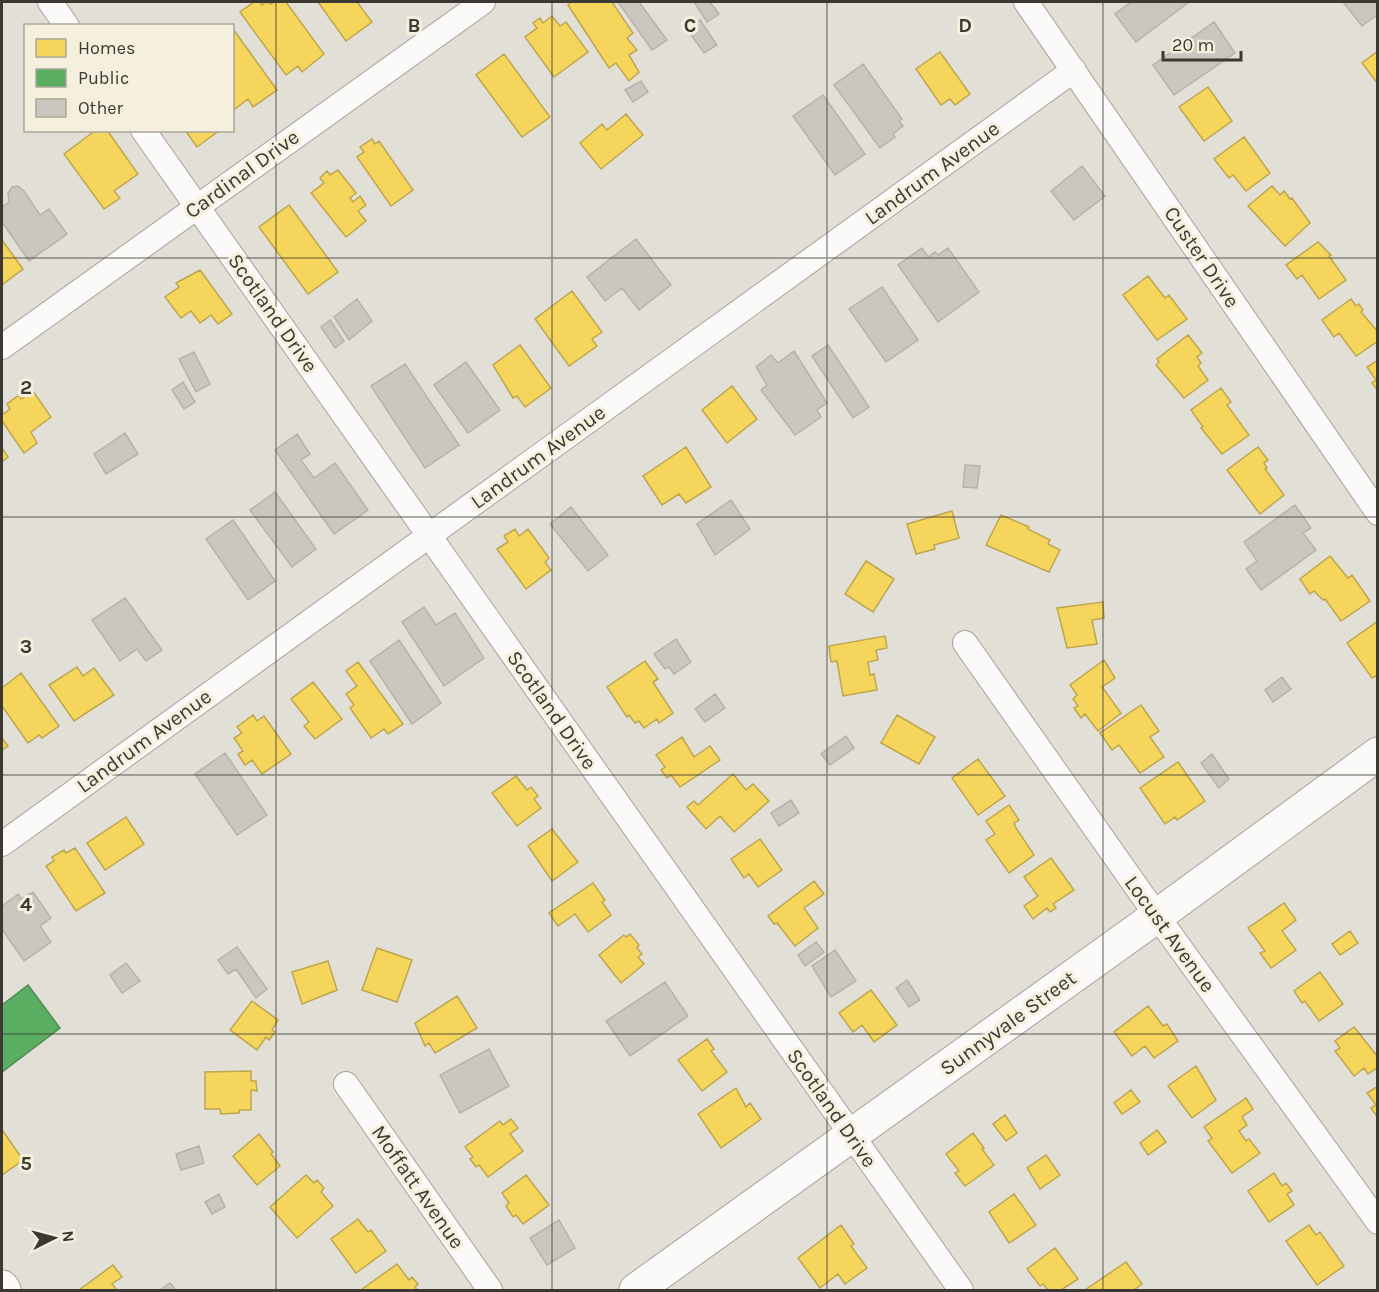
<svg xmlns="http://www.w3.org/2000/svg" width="1379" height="1292" viewBox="0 0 1379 1292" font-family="Karla,sans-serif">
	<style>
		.homes { fill: #f6d55c; stroke: #bea64f; stroke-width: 1.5 }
		.public { fill: #5aae61; stroke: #518b53; stroke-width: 1.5 }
		.building { fill: #cbc7c0; stroke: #b5b2ab; stroke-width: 1.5 }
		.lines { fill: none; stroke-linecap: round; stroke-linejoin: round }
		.street-casing { stroke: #a5a39c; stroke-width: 26 }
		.secondary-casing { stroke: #a5a39c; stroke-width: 35 }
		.street { stroke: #fbfaf9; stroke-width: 24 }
		.secondary { stroke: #fbfaf9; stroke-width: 33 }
		.grid { fill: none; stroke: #3b3932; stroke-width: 1.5; stroke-opacity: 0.55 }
		.labels { text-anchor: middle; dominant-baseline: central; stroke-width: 6; stroke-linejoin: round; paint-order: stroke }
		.street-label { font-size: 21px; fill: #3b3932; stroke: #f5f0dd }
		.grid-label { font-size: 20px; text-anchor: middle; font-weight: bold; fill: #3b3932; stroke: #f5f0dd; stroke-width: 6; stroke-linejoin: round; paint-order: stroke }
	</style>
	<rect width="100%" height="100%" fill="#e2e0d6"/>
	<!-- homes -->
	<path class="homes" d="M254,2H259L262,5L266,2L271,4L274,2H286L324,54L302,72L298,66L286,75L240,12Z
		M318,2H357L372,22L346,41Z
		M569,2H612L633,33L627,38L637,50L629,55L639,72L629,81L616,63L609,68L568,5L570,3Z
		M552,16L560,26L566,22L588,52L554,77L525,37L537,28L533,23L540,18L543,23Z
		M233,29L277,90L253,107L248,99L235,109L232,105Z
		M1378,51V84L1362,63Z
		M940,52L970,94L955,105L950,99L941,105L916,69Z
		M504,54L550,117L522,137L476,75Z
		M1208,87L1232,121L1204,141L1179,107Z
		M626,114L643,135L601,169L580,143L602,124L607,130Z
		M96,130H107L138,174L114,191L120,198L104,209L64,154Z
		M185,130H220L197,147Z
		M1244,137L1270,173L1246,191L1233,175L1229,178L1214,159Z
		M372,139L375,144L379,141L413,190L391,206L357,157L364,152L360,147Z
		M338,170L356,193L350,198L353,202L360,196L366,205L358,211L366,221L346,237L311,193L324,183L320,178L327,171L330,175Z
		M1272,186L1280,195L1284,191L1290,199L1292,198L1310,223L1285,246L1248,206Z
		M289,205L338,272L308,294L259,227Z
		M2,240L23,269L2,285Z
		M1318,242L1331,255L1329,256L1346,280L1319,299L1302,275L1297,279L1286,265Z
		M200,270L232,314L218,324L211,315L200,323L191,311L181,318L165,297L179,287L176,283Z
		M1148,276L1165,298L1169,295L1187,319L1157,340L1123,295Z
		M572,291L602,332L592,339L597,346L569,366L535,319Z
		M1351,299L1356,306L1359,304L1363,310L1361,312L1378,332V341L1356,356L1339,333L1334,337L1322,320Z
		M1188,335L1202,353L1197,357L1201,363L1198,366L1208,380L1184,398L1156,365L1159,362L1157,359Z
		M520,345L551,388L525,407L517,396L513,398L493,365Z
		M1378,360V391L1372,383L1376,380L1367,367Z
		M732,386L757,419L727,443L702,410Z
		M1221,388L1231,402L1227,405L1249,435L1222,454L1201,428L1203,427L1191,410Z
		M33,391L51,417L31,432L37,443L24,453L2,421V415L10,409L7,404L19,395L21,399Z
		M686,447L711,487L686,503L679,494L662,505L643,476Z
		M1258,447L1268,460L1264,463L1267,468L1265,469L1284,495L1260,514L1227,470Z
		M2,448L8,457L2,462Z
		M952,511L959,538L934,545L935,549L916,554L907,524Z
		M1001,515L1029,527L1028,529L1050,540L1048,544L1060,550L1049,572L986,545Z
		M515,529L519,536L528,529L549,558L545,562L551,570L526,589L497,549L508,542L504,536Z
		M1330,556L1348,578L1352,575L1370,601L1341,621L1325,599L1323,600L1314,591L1310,594L1300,579Z
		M866,561L894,579L873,612L845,594Z
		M1103,602L1104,618L1092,620L1097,644L1067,648L1057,608Z
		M1378,621V675L1372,678L1347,643Z
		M885,636L887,648L876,650L878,660L868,662L870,675L874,674L877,690L843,696L837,661L831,662L829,646Z
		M1104,660L1115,678L1102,687L1121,713L1098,731L1085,714L1081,718L1074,708L1078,706L1073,699L1077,695L1070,685Z
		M645,661L658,679L653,682L673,713L659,723L657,719L644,728L639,721L635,723L629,715L627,717L607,687Z
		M358,662L403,724L388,734L384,729L371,738L350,708L354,705L346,694L357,686L346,671Z
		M77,667L83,676L94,668L114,695L74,721L49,685Z
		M21,673L59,726L42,738L39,735L28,743L2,706V688Z
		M313,682L342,719L315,739L304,726L309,722L291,699Z
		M1141,705L1159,731L1150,737L1164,757L1140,773L1119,745L1112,750L1100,733Z
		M253,715L257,721L264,716L291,754L262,774L252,760L245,765L238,754L243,751L234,738L242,733L237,727Z
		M897,715L935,737L919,764L881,743Z
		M682,737L694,757L710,746L720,760L680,787L671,775L667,778L661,770L665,767L656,755Z
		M2,738L8,746L2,750Z
		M978,759L1005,796L978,815L952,778Z
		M1178,762L1205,801L1177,820L1175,817L1165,824L1140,788Z
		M733,774L746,790L753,784L769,801L734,832L720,816L706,829L687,807L694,801L698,805Z
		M516,776L527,790L531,787L538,796L534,799L541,808L517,826L492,793Z
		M1009,805L1019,820L1014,823L1016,828L1034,855L1009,873L986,840L995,834L986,821Z
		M126,817L144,844L105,870L87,843Z
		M552,829L578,862L552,881L528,846Z
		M760,839L782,870L758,887L749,874L744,878L731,859Z
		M75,848L105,893L76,911L46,866L54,861L52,857L64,850L66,853Z
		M1051,858L1074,890L1053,904L1056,908L1050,912L1047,908L1033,919L1024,906L1038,896L1024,877Z
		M814,881L824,894L804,908L818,928L795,946L777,923L774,924L768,916Z
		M593,883L605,900L602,902L611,915L588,932L575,914L558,926L549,913Z
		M1284,903L1296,920L1282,931L1296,950L1271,968L1260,953L1265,951L1248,928Z
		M1350,931L1358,943L1340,955L1332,944Z
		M630,934L639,945L637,948L642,954L638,957L644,964L621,983L599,955L624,935L626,937Z
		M377,948L412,960L397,1002L362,990Z
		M328,961L337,990L302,1004L292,972Z
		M1320,972L1343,1004L1319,1021L1305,1001L1302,1003L1294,991Z
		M871,990L897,1025L874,1042L862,1025L853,1032L839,1013Z
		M457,996L477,1028L435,1053L429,1043L425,1046L415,1023Z
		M252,1001L278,1020L272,1030L275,1032L269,1040L266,1037L257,1050L230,1030Z
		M1148,1006L1163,1026L1167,1024L1178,1041L1154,1058L1145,1046L1132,1056L1114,1032Z
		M1354,1027L1378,1057V1067L1368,1074L1364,1068L1354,1076L1335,1051L1340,1048L1335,1041Z
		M707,1039L714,1049L711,1051L727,1072L702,1091L678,1060Z
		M1196,1066L1216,1100L1192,1118L1168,1086Z
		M251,1071V1081H256L257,1091L251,1090V1110H239V1113L221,1114L220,1109H205V1072Z
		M1378,1086V1118L1371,1108L1376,1105L1367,1093Z
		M736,1088L746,1107L750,1103L761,1119L721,1148L698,1114Z
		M1131,1090L1140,1102L1122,1114L1114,1103Z
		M1246,1098L1253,1109L1242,1117L1247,1125L1239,1131L1246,1141L1249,1139L1260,1153L1232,1173L1208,1141L1212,1138L1204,1127Z
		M1005,1115L1017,1133L1006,1141L993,1124Z
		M511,1119L518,1128L510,1134L523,1151L488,1177L479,1165L476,1167L470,1159L473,1157L465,1147L500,1121L503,1125Z
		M1157,1130L1166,1142L1148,1155L1140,1143Z
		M3,1131L23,1160L2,1175V1132Z
		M973,1133L984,1148L982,1149L994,1165L965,1186L955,1173L959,1171L946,1154Z
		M259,1134L273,1152L271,1154L280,1166L257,1185L233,1156Z
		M1046,1155L1060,1175L1040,1189L1027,1168Z
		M1274,1173L1282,1186L1286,1183L1292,1191L1287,1194L1294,1205L1269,1222L1248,1191Z
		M306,1175L314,1183L317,1180L324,1188L321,1192L333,1206L297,1238L270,1207Z
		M526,1175L549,1205L523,1224L516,1215L513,1217L506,1206L509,1203L502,1193Z
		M1014,1194L1036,1225L1009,1243L989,1212Z
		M358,1219L368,1232L371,1230L386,1251L356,1273L331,1239Z
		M841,1225L854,1244L851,1246L867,1268L845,1284L838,1274L820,1288L798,1258Z
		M1309,1225L1316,1235L1320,1232L1344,1266L1317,1285L1286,1241Z
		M1055,1248L1078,1279L1061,1290H1048L1043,1284L1040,1286L1027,1269Z
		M1126,1262L1142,1284L1134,1290H1085Z
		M397,1264L409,1280L412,1277L418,1284L415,1287L417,1290H361Z
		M113,1265L122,1277L112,1284L117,1290H79Z"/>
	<!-- public -->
	<path class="public" d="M28,985L60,1028L2,1072V1005Z"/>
	<!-- building -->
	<path class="building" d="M618,2H639L667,40L652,50Z
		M694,2H710L719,14L707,22Z
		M1131,2H1189L1136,42L1115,14Z
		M1343,2H1378V14L1362,26Z
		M700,20L717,45L704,53L687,29Z
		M1214,22L1235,53L1174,95L1153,65Z
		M863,64L902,119L899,121L903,126L893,134L895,137L880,148L834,85Z
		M641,81L648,92L633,102L625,90Z
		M823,95L865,154L835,175L793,116Z
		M1082,166L1105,196L1074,220L1051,191Z
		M18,186L24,191L40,215L49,209L67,234L29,261L2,222V207L9,202L8,193L12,187Z
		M636,239L671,285L639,310L622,288L605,301L587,277Z
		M922,248L928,257L935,252L938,255L948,248L979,292L938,322L898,265Z
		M882,287L918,340L886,362L849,309Z
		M357,299L372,321L349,340L334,317Z
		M330,320L344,341L335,348L321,327Z
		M828,345L869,407L853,418L812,356Z
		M794,351L827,403L817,410L821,417L795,435L761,390L767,385L756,367L771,355L778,363Z
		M194,352L210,384L196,392L179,359Z
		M466,362L500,410L468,433L434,385Z
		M405,364L459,445L425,468L371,386Z
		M183,382L195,402L184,409L172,390Z
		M125,433L138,454L106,474L94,454Z
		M297,434L310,454L301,460L314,478L335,463L368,510L334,534L275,450Z
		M965,465L980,466L977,488L963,487Z
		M275,492L316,549L292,567L250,510Z
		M731,500L750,529L715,555L697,524Z
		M1295,505L1311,528L1303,533L1316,550L1261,590L1246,569L1257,561L1244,542Z
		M571,507L608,555L588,571L550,524Z
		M233,520L275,581L248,600L206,539Z
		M125,598L162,650L146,661L137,649L120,661L92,620Z
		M424,607L436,625L455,613L484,658L444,686L402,622Z
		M676,639L691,662L674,674L669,667L665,669L654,654Z
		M399,640L441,703L412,724L370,661Z
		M1282,677L1291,689L1273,702L1265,690Z
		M715,694L725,708L705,722L695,709Z
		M846,736L854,748L830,765L821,754Z
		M225,753L267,815L237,835L195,774Z
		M1212,754L1229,779L1219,788L1201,763Z
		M791,800L799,813L779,826L771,813Z
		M33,892L51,918L40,926L51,942L24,961L2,929V906L18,894L21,899Z
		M816,942L824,952L805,966L798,955Z
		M237,947L267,989L256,998L236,969L228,974L218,960Z
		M835,950L856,981L831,997L812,966Z
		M126,963L140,981L122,993L110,975Z
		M907,980L920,1000L909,1007L896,988Z
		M665,982L688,1016L630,1056L606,1021Z
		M489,1049L509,1086L460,1113L440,1075Z
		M199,1146L204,1163L181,1170L176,1154Z
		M219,1194L225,1207L212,1214L205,1202Z
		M559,1220L575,1248L547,1265L530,1238Z
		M170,1283L176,1290H160Z"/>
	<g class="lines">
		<defs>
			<path id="street" d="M50,2L67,26
				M1026,2L1378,513
				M143,130L961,1290
				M2,347L483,2
				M965,643L1157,916L1378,1222
				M2,844L1074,70
				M346,1084L490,1290"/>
			<path id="secondary" d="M2,1287L4,1290
				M636,1290L1157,916L1378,754"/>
		</defs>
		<!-- street casing -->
		<use href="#street" class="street-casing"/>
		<!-- secondary casing -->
		<use href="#secondary" class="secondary-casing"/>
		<!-- street -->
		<use href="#street" class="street"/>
		<!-- secondary -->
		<use href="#secondary" class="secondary"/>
	</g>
	<!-- grid -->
	<path class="grid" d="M276,2V1290M552,2V1290M827,2V1290M1103,2V1290M2,258H1378M2,517H1378M2,775H1378M2,1034H1378"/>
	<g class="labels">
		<!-- street labels -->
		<g class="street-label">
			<text transform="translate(932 173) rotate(-36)">Landrum Avenue</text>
			<text transform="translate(242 174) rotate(-36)">Cardinal Drive</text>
			<text transform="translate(1202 257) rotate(56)">Custer Drive</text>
			<text transform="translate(273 313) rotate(55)">Scotland Drive</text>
			<text transform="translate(538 457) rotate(-36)">Landrum Avenue</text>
			<text transform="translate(552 710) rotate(55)">Scotland Drive</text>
			<text transform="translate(144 741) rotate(-36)">Landrum Avenue</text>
			<text transform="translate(1170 934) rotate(54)">Locust Avenue</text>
			<text transform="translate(1008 1023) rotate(-36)">Sunnyvale Street</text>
			<text transform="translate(832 1108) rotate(55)">Scotland Drive</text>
			<text transform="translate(418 1187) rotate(55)">Moffatt Avenue</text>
		</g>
	</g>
	<g class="grid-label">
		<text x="414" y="32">B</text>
		<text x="690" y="32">C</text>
		<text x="965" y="32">D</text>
		<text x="26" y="394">2</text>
		<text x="26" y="653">3</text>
		<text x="26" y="911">4</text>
		<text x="26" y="1170">5</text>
	</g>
	<!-- border -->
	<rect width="1379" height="1292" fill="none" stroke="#3b3932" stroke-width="6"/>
	<!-- legend -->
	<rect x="24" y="24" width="210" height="108" fill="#f5f0dd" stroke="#aba799" stroke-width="1.5"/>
	<rect x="36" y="39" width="30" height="18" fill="#f6d55c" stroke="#aba799" stroke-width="1.5"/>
	<text x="78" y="54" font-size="18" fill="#3b3932">Homes</text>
	<rect x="36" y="69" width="30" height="18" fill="#5aae61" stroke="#aba799" stroke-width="1.5"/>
	<text x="78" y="84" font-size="18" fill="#3b3932">Public</text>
	<rect x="36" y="99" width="30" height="18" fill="#cbc7c0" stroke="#aba799" stroke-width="1.5"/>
	<text x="78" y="114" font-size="18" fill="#3b3932">Other</text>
	<!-- north arrow -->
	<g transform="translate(54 1238) rotate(84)" stroke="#f5f0dd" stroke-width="4.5" paint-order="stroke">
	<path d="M0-4.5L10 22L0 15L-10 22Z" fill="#3b3932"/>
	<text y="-9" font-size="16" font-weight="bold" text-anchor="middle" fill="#3b3932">N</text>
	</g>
	<!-- scale -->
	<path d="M1163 51v9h78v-9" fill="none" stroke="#3b3932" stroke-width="3"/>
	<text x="1172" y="51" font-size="18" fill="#3b3932" stroke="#f5f0dd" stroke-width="4.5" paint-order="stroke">20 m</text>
</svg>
